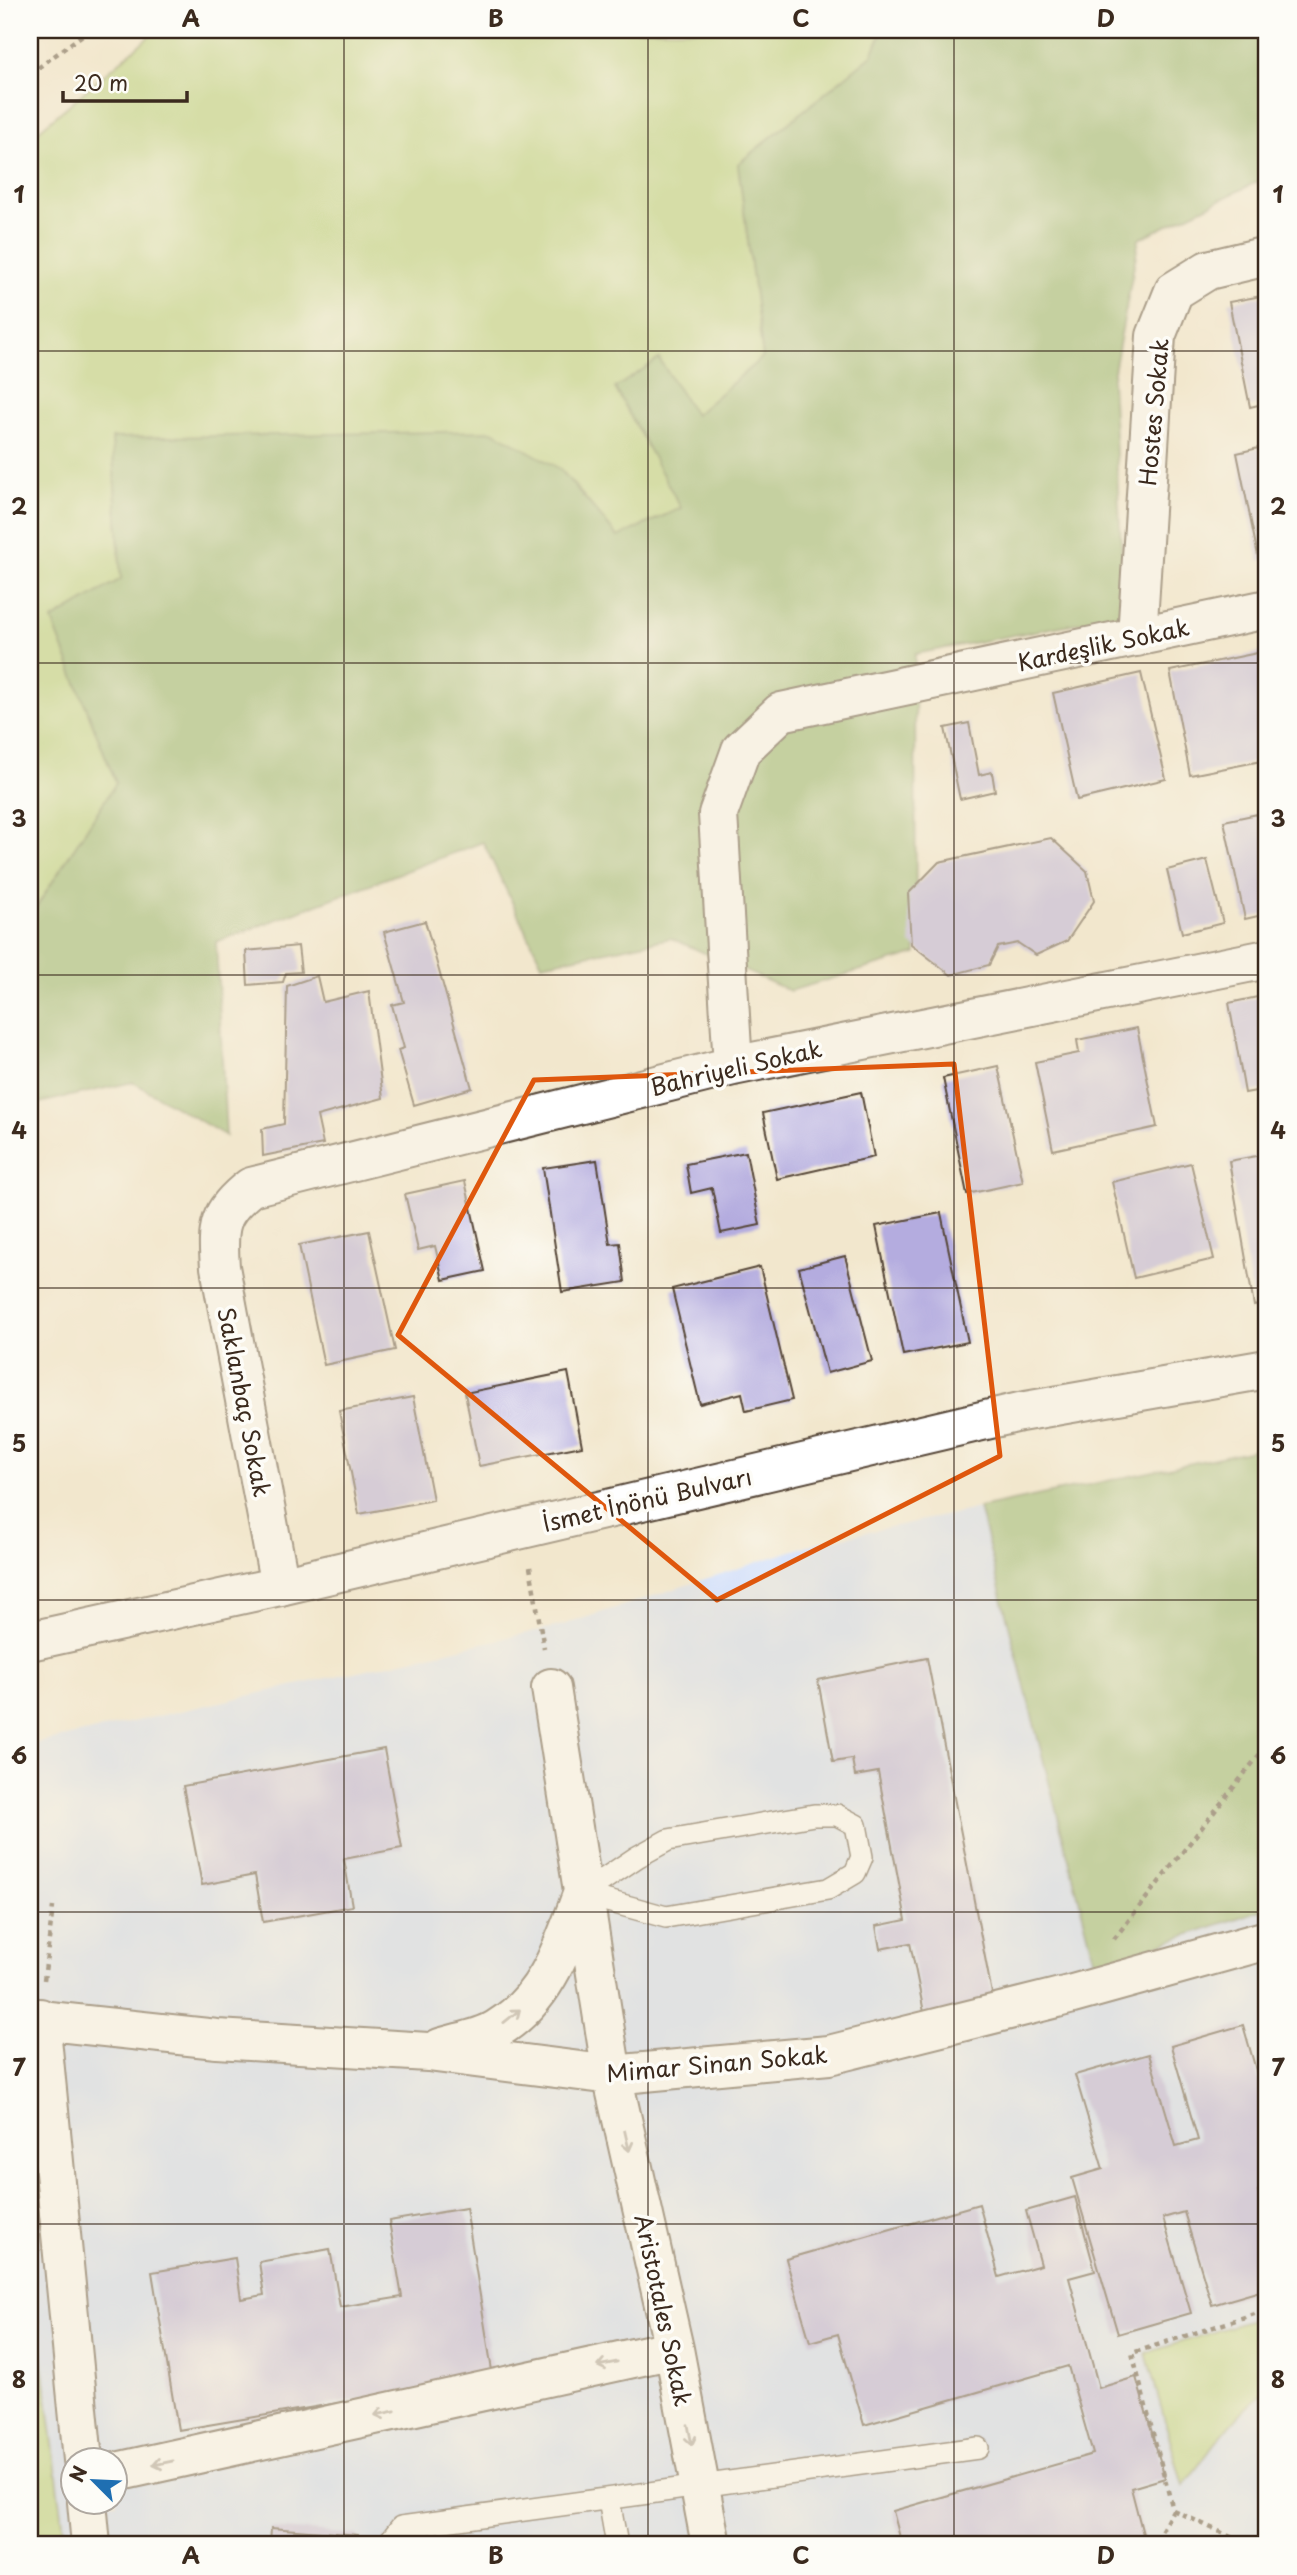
<svg xmlns="http://www.w3.org/2000/svg" width="1297" height="2575" viewBox="0 0 1297 2575" font-family="'Playpen Sans',sans-serif">
	<style>
		.built { fill: #ccdbfa; fill-rule: evenodd }
		.green { fill: #b3d178; stroke: #777e4b; stroke-width: 2 }
		.forest { fill: #8eb368; stroke: #646e43; stroke-width: 2 }
		.building { fill: #b4acdf }
		.lines { fill: none; stroke-linecap: round; stroke-linejoin: round }
		.service-casing { stroke: #564638; stroke-width: 24 }
		.minor-casing { stroke: #564638; stroke-width: 42 }
		.primary-casing { stroke: #564638; stroke-width: 42 }
		.path { stroke: #564638; stroke-width: 4.5; stroke-dasharray: 5 5; stroke-linecap: butt }
		.service { stroke: #fff; stroke-width: 21 }
		.minor { stroke: #fff; stroke-width: 38 }
		.primary { stroke: #fff; stroke-width: 38 }
		.oneway { stroke: #a79f9a }
		.marked { fill: none; stroke: #df570d; stroke-width: 5; stroke-linejoin: round }
		.grid { fill: none; stroke: #3b2a1e; stroke-width: 2; stroke-opacity: 0.55 }
		.labels { text-anchor: middle; dominant-baseline: central; stroke-width: 7; stroke-linejoin: round; paint-order: stroke }
		.street-label { font-size: 23px; fill: #3b2a1e; stroke: #fdfcf7 }
		.neatline { fill: none; stroke: #3b2a1e; stroke-width: 2.5 }
		.grid-label { font-size: 23px; text-anchor: middle; font-weight: bold; fill: #3b2a1e }
	</style>
	<rect width="100%" height="100%" fill="#fdfcf7"/>
	<filter id="ink" filterUnits="userSpaceOnUse"><feTurbulence type="fractalNoise" baseFrequency=".0143" numOctaves="2"/><feDisplacementMap in="SourceGraphic" scale="14" xChannelSelector="R" yChannelSelector="G"/><feConvolveMatrix kernelMatrix="1 2 1 2 8 2 1 2 1" color-interpolation-filters="sRGB"/></filter>
	<filter id="wash" filterUnits="userSpaceOnUse"><feTurbulence type="fractalNoise" baseFrequency=".00686" numOctaves="4" result="noise"/><feDisplacementMap in="SourceGraphic" scale="28" xChannelSelector="R" yChannelSelector="G"/><feGaussianBlur stdDeviation="1.57" result="paint"/><feColorMatrix in="noise" values="0 0 0 0 0 0 0 0 0 0 0 0 0 0 0 0 0 1.4 0 .05"/><feComposite in="paint" operator="in"/></filter>
	<g filter="url(#wash)">
		<rect width="100%" height="100%" fill="#f2e7cd"/>
		<!-- built -->
		<path class="built" d="M1267,1447V2545H30V1745L563,1625L820,1542ZM74,2460H116V2502H74Z"/>
		<!-- green -->
		<path class="green" d="M157,30H883L872,55L738,164L763,357L695,415L681,508L618,537L560,469L112,438L121,579L52,620L116,783L30,917V138Z
			M34,2294L64,2531L65,2545H30V2295Z
			M1267,2315V2390C1233,2415 1209,2453 1183,2486L1146,2353Z"/>
		<!-- forest -->
		<path class="forest" d="M883,30H1267V177L1139,239L1112,382L1125,614L915,654L916,954L790,991L671,938L542,964L483,842L216,942L226,1136L133,1082L30,1105V917L116,783L52,620L121,579L112,438L493,431L560,469L618,537L681,508L615,388L659,359L695,415L763,357L738,164L872,55Z
			M1267,1447V1908L1096,1966L979,1508Z"/>
		<g id="blocks">
			<!-- building -->
			<path class="building" d="M1267,295V403L1250,407L1229,302Z
				M1267,446V559L1259,561L1237,453Z
				M1267,651V760L1190,775L1170,671Z
				M1141,673L1166,779L1077,800L1053,693Z
				M969,723L979,775L992,772L995,791L960,799L945,728Z
				M1267,812V914L1245,919L1224,821Z
				M1051,838L1087,871L1094,901L1067,941L1036,955L1018,943L998,947L989,965L951,975L911,944L908,894L939,862Z
				M1207,860L1223,923L1182,933L1167,870Z
				M425,921L472,1088L414,1105L398,1050L404,1048L392,1005L404,1002L384,932Z
				M298,946L301,972L286,973L283,982L248,985L246,951Z
				M317,976L323,1002L369,991L383,1098L317,1116L323,1144L263,1156L262,1129L284,1124L287,986Z
				M1267,995V1089L1245,1093L1229,1003Z
				M1137,1028L1157,1127L1053,1150L1035,1062L1079,1053L1077,1040Z
				M998,1066L1023,1182L967,1194L943,1078Z
				M861,1092L874,1157L777,1179L763,1113Z
				M746,1152L760,1225L721,1233L712,1188L691,1193L686,1164Z
				M1267,1154V1303L1254,1306L1229,1161Z
				M597,1160L610,1244L620,1243L625,1282L562,1292L543,1168Z
				M1191,1163L1214,1259L1134,1278L1112,1182Z
				M465,1181L485,1271L443,1280L435,1246L418,1250L405,1194Z
				M941,1213L968,1342L903,1355L876,1226Z
				M369,1231L395,1350L324,1365L299,1245Z
				M845,1256L872,1361L827,1373L799,1268Z
				M760,1267L792,1400L746,1411L742,1393L700,1404L672,1289Z
				M568,1372L582,1446L479,1466L465,1393Z
				M413,1397L433,1500L359,1514L339,1411Z
				M927,1658L995,2009L926,2022L910,1943L880,1949L876,1926L906,1920L878,1772L855,1776L852,1759L833,1762L818,1680Z
				M384,1749L402,1848L344,1859L352,1906L263,1922L255,1875L202,1885L183,1786Z
				M1243,2025L1267,2108V2188L1258,2191L1267,2223V2289L1212,2305L1184,2212L1163,2218L1191,2313L1118,2334L1072,2178L1103,2169L1075,2075L1149,2054L1176,2146L1198,2140L1171,2046Z
				M1075,2197L1095,2271L1069,2278L1099,2388L1136,2377L1165,2478L1131,2488L1144,2538L1118,2545H902L893,2511L1093,2454L1068,2366L864,2425L838,2334L810,2342L786,2259L979,2204L999,2277L1041,2265L1026,2211Z
				M466,2208L493,2377L178,2430L152,2272L235,2258L241,2299L264,2295L259,2262L330,2249L340,2307L402,2297L389,2221Z
				M271,2528L358,2535L357,2545H270Z"/>
		</g>
	</g>
	<g filter="url(#ink)">
		<use href="#blocks" fill-opacity="0" stroke="#564638" stroke-width="2"/>
		<g class="lines">
			<defs>
				<path id="service" d="M814,1815H837L856,1825L862,1857L855,1873L828,1889L666,1917L582,1894L637,1857L668,1840Z
					M609,2500L617,2545
					M391,2545L390,2541L401,2527C593,2502 785,2473 978,2448"/>
				<path id="minor" d="M1137,637L1156,336L1174,291L1208,270L1267,256
					M733,1066L718,814L741,750L781,712L1267,609
					M280,1586L220,1267C217,1227 218,1212 251,1187L733,1066L1267,959
					M551,1688L612,2075L674,2349L711,2545
					M40,2018L83,2460
					M30,2019L217,2039L428,2052L612,2075L829,2055L1069,1995L1267,1940
					M440,2048C458,2042 481,2039 497,2029C547,1999 563,1946 582,1895
					M116,2472L674,2349
					M87,2502L91,2545"/>
				<path id="primary" d="M30,1641L280,1586L1020,1412L1267,1369"/>
			</defs>
			<!-- service casing -->
			<use href="#service" class="service-casing"/>
			<!-- minor casing -->
			<use href="#minor" class="minor-casing"/>
			<!-- primary casing -->
			<use href="#primary" class="primary-casing"/>
			<!-- path -->
			<path class="path" d="M30,74L89,30
				M530,1567L544,1648
				M1114,1939L1267,1745
				M44,1980L53,1907
				M1173,2510L1248,2545
				M1137,2545L1157,2539L1173,2510L1132,2353L1267,2310"/>
			<!-- service -->
			<use href="#service" class="service"/>
			<!-- minor -->
			<use href="#minor" class="minor"/>
			<!-- primary -->
			<use href="#primary" class="primary"/>
		</g>
		<!-- one-way arrows -->
		<defs><path id="oneway-shaft" d="M-6 0H5M1.5-3L5.5 0L1.5 3" fill="none" stroke-width="1.6" stroke-linecap="round" stroke-linejoin="round" transform="scale(1.75)"/></defs>
		<g class="oneway">
			<use href="#oneway-shaft" transform="translate(512 2016) rotate(-39)"/>
			<use href="#oneway-shaft" transform="translate(627 2141) rotate(77)"/>
			<use href="#oneway-shaft" transform="translate(607 2364) rotate(168)"/>
			<use href="#oneway-shaft" transform="translate(385 2413) rotate(168)"/>
			<use href="#oneway-shaft" transform="translate(690 2435) rotate(79)"/>
			<use href="#oneway-shaft" transform="translate(163 2463) rotate(168)"/>
		</g>
	</g>
	<!-- marked area -->
	<path d="M0 0H1297V2575H0ZM954,1064L1000,1456L717,1600L398,1335L534,1080Z" fill="#f2e7cd" fill-opacity=".55" fill-rule="evenodd"/>
	<path class="marked" d="M954,1064L1000,1456L717,1600L398,1335L534,1080Z"/>
	<!-- grid -->
	<path class="grid" d="M344,30V2545M648,30V2545M954,30V2545M30,351H1267M30,663H1267M30,975H1267M30,1288H1267M30,1600H1267M30,1912H1267M30,2224H1267"/>
	<g class="labels">
		<!-- street labels -->
		<g class="street-label">
			<text transform="translate(1153 412) rotate(-85)">Hostes Sokak</text>
			<text transform="translate(1103 644) rotate(-12)">Kardeşlik Sokak</text>
			<text transform="translate(736 1067) rotate(-13)">Bahriyeli Sokak</text>
			<text transform="translate(245 1402) rotate(79)">Saklanbaç Sokak</text>
			<text transform="translate(647 1499) rotate(-13)">İsmet İnönü Bulvarı</text>
			<text transform="translate(717 2063) rotate(-5)">Mimar Sinan Sokak</text>
			<text transform="translate(664 2310) rotate(78)">Aristotales Sokak</text>
		</g>
	</g>
	<!-- margin -->
	<rect width="1297" height="2575" fill="none" stroke="#fdfcf7" stroke-width="77"/>
	<!-- north arrow -->
	<g transform="translate(94 2481) rotate(294)"><circle r="33" fill="#fdfcf7" stroke="#afa8a0" stroke-width="2"/>
	<path d="M0-5L12 26L0 18L-12 26Z" fill="#1f6fb2"/>
	<text y="-10" font-size="19" font-weight="bold" text-anchor="middle" fill="#3b2a1e">N</text>
	</g>
	<!-- scale -->
	<path d="M63 91v10h124v-10" fill="none" stroke="#3b2a1e" stroke-width="3.5"/>
	<text x="74" y="91" font-size="21" fill="#3b2a1e" stroke="#fdfcf7" stroke-width="5" paint-order="stroke">20 m</text>
	<rect x="38" y="38" width="1220" height="2498" class="neatline"/>
	<g class="grid-label">
		<text x="191" y="27">A</text>
		<text x="496" y="27">B</text>
		<text x="801" y="27">C</text>
		<text x="1106" y="27">D</text>
		<text x="19" y="203">1</text>
		<text x="1278" y="203">1</text>
		<text x="19" y="515">2</text>
		<text x="1278" y="515">2</text>
		<text x="19" y="827">3</text>
		<text x="1278" y="827">3</text>
		<text x="19" y="1139">4</text>
		<text x="1278" y="1139">4</text>
		<text x="19" y="1452">5</text>
		<text x="1278" y="1452">5</text>
		<text x="19" y="1764">6</text>
		<text x="1278" y="1764">6</text>
		<text x="19" y="2076">7</text>
		<text x="1278" y="2076">7</text>
		<text x="19" y="2388">8</text>
		<text x="1278" y="2388">8</text>
		<text x="191" y="2564">A</text>
		<text x="496" y="2564">B</text>
		<text x="801" y="2564">C</text>
		<text x="1106" y="2564">D</text>
	</g>
</svg>
